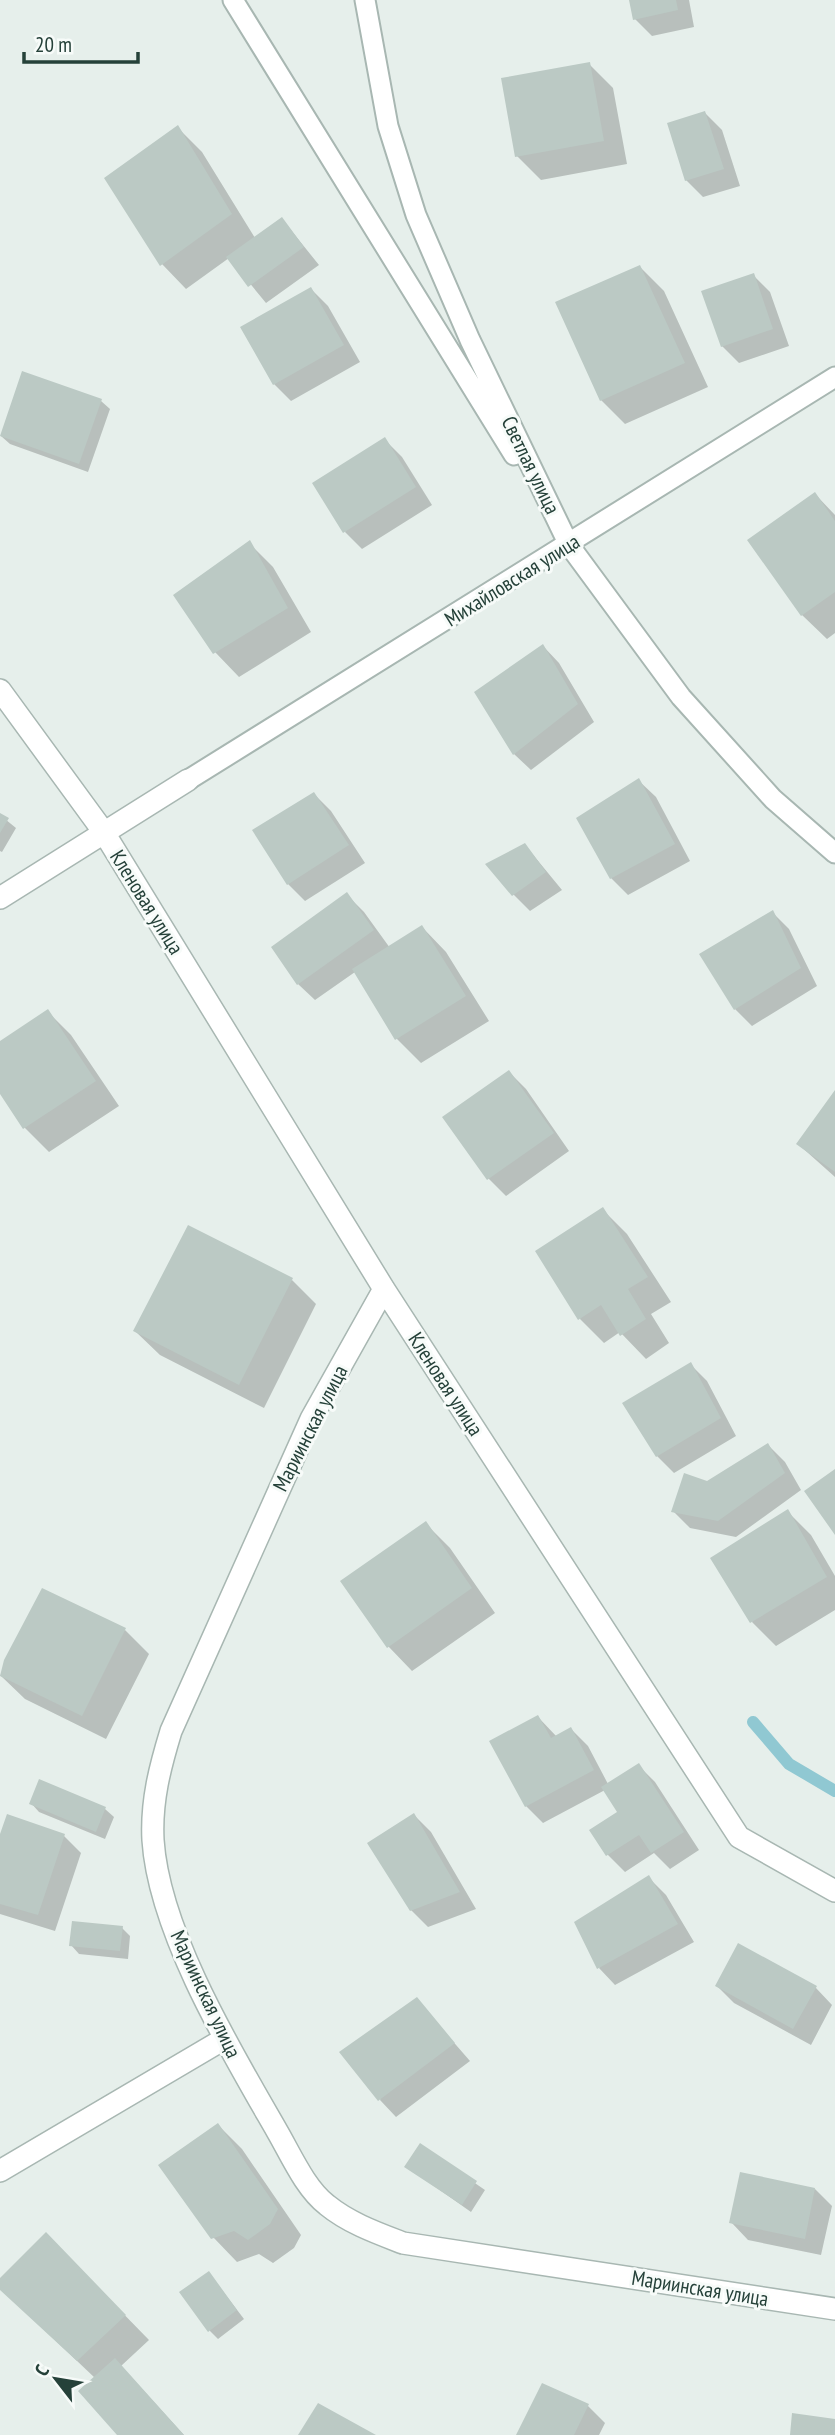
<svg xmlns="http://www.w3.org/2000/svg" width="835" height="2435" viewBox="0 0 835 2435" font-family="'PT Sans Narrow',sans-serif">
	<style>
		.shadow { fill: #0003 }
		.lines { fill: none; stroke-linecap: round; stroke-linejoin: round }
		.stream { stroke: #90c8d2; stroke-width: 12 }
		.building { fill: #bbc9c4 }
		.service-casing { stroke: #a8b7b2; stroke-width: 23 }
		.minor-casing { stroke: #a8b7b2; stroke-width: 24 }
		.service { stroke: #fff; stroke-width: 19 }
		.minor { stroke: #fff; stroke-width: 21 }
		.labels { text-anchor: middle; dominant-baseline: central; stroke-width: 6; stroke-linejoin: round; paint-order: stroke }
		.street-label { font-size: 21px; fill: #254139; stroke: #f7fbf9 }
	</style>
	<rect width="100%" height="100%" fill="#e6efeb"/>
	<!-- shadow -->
	<path class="shadow" d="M631,0H689L694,27L652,36L635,19Z
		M589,64L613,88L627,164L541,180L517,156Z
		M705,113L722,130L740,186L703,197L686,180Z
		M178,128L202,152L255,238L282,219L319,265L266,303L229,258L186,289L162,264Z
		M640,267L664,291L708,387L625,424L601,400Z
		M753,275L770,292L789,346L739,363L722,346Z
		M311,289L328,306L360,362L291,401L274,384Z
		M101,401L110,409L88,472L10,444L1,436Z
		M385,440L402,457L432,505L362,549L345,532Z
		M815,494L835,515V633L827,639L802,615Z
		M249,543L273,567L311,632L239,677L215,652Z
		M543,646L559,663L594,722L531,770L514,754Z
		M639,781L656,797L690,861L628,895L611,878Z
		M314,794L331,811L365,863L305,901L288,884Z
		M0,815L16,828L2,852L0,851Z
		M525,845L562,890L530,911L513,894Z
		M347,895L364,912L390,948L422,927L446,952L489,1021L421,1063L397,1039L355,972L315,1000L298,984Z
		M772,912L789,929L817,986L752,1026L735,1009Z
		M47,1011L71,1035L119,1106L49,1152L25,1128L0,1091V1043Z
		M509,1072L526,1089L569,1151L506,1196L489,1179L445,1117Z
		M835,1093V1177L798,1144Z
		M603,1210L627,1234L671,1302L651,1314L669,1343L646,1359L620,1332L604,1343L580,1319Z
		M292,1280L316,1304L264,1408L160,1355L135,1331Z
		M690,1364L707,1381L736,1436L674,1473L657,1456Z
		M768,1445L785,1462L801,1490L736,1537L690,1528L673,1511L707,1483Z
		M787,1511L811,1535L835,1576V1610L776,1646L752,1622Z
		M426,1524L450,1548L495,1613L412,1671L388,1646Z
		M125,1630L149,1654L106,1739L25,1699L0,1675Z
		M538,1717L557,1737L571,1729L588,1746L608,1784L638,1765L655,1782L699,1850L670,1869L654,1853L625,1872L608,1855L592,1830L620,1812L605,1790L543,1823L526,1806Z
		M31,1803L105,1809L114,1817L105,1839L39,1812Z
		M414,1815L431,1832L476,1909L428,1927L411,1910Z
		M64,1836L81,1853L55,1931L0,1914V1839Z
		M649,1878L666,1895L694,1942L615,1985L599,1968Z
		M122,1928L130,1936L128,1959L79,1954L71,1945Z
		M717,1986L816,1988L832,2005L811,2045L734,2003Z
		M416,1999L470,2061L396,2117L380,2100Z
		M218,2125L242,2149L301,2235L294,2248L273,2263L259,2254L237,2262L213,2237Z
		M421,2146L485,2190L471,2212L407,2167Z
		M815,2189L832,2206L821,2255L748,2240L731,2222Z
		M70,2259L149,2340L121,2366L184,2435H119L95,2378L0,2288V2280Z
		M209,2273L244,2319L218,2339L210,2331Z
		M543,2386L588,2406L605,2423L599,2435H518Z"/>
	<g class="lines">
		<!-- stream -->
		<path class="stream" d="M753,1722L789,1764L835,1791"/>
	</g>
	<!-- building -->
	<path class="building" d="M629,0H676L678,10L633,20Z
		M590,62L604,141L515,157L501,78Z
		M705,111L724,169L685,181L667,123Z
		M178,125L232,214L160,266L104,178Z
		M282,217L304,247L248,287L226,257Z
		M640,265L685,363L600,401L555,302Z
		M754,273L773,329L721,347L701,291Z
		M311,287L344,345L273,385L240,327Z
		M22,371L102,399L79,464L0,436Z
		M385,437L416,487L343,533L312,483Z
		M815,492L835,521V592L801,616L747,540Z
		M250,540L288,608L213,654L173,595Z
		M543,644L578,704L513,755L474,692Z
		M639,778L675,844L610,879L576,818Z
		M314,792L349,845L287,885L252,830Z
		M0,813L9,818L0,833Z
		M525,843L546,872L512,896L485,864Z
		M347,892L374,930L297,985L271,947Z
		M773,910L801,968L734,1010L699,954Z
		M422,925L466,996L395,1040L352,969Z
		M48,1009L96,1081L23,1129L0,1094V1041Z
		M509,1070L554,1133L487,1180L442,1117Z
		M835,1090V1172L796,1144Z
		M603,1207L648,1277L628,1289L646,1319L620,1336L601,1305L578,1320L535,1251Z
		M188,1225L293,1278L239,1385L133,1331Z
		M691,1362L721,1418L656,1457L622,1403Z
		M768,1443L785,1473L718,1521L671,1512L684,1473L707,1481Z
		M835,1469V1535L804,1491Z
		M788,1509L827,1577L750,1623L710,1558Z
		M426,1521L472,1588L387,1648L340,1581Z
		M42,1588L126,1628L82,1716L0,1676L4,1660Z
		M538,1715L551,1738L571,1727L594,1770L525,1807L489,1741Z
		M639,1763L684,1832L651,1853L639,1835L606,1856L589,1830L617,1812L601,1787Z
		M39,1779L106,1807L96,1832L29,1804Z
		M414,1813L460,1892L410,1911L367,1843Z
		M7,1814L65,1834L38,1915L0,1904V1834Z
		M649,1875L678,1924L597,1969L574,1922Z
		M72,1921L123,1926L120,1951L69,1946Z
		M738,1943L817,1986L793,2029L715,1986Z
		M417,1997L455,2043L378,2101L339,2052Z
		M218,2123L278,2209L270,2224L248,2240L234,2231L211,2239L158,2165Z
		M420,2143L477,2181L462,2205L404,2167Z
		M740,2172L815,2188L805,2239L729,2223Z
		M46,2232L126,2315L77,2361L0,2290V2278Z
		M209,2271L237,2310L208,2332L179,2292Z
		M115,2358L184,2435H117L78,2391Z
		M542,2383L589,2404L574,2435H516Z
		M318,2403L376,2435H298Z
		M792,2413L835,2419V2435H790Z"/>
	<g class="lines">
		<defs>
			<path id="service" d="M233,0L514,455
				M365,0L388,126L416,215L470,340L569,545L681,697L773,799L835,853
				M188,780L835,377"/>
			<path id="minor" d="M0,690L103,831L384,1289L739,1837L835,1891
				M0,898L188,780
				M384,1289L311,1419L171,1731C160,1767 151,1801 153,1840C159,1932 231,2051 277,2131C291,2155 305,2188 327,2205C349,2223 377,2233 403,2243L835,2309
				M0,2171L224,2039"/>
		</defs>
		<!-- service casing -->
		<use href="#service" class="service-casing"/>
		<!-- minor casing -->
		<use href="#minor" class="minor-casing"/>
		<!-- service -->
		<use href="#service" class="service"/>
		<!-- minor -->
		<use href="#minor" class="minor"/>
	</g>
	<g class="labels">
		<!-- street labels -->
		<g class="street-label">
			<text transform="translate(531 465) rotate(64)">Светлая улица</text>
			<text transform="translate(512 580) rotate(-32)">Михайловская улица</text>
			<text transform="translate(147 902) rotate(58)">Кленовая улица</text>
			<text transform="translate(446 1384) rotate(57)">Кленовая улица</text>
			<text transform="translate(310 1428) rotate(-63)">Мариинская улица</text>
			<text transform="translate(206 1994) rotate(65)">Мариинская улица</text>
			<text transform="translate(700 2288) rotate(9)">Мариинская улица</text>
		</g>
	</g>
	<!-- north arrow -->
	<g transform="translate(56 2379) rotate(301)" stroke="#f7fbf9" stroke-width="5" paint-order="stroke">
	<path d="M0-5L12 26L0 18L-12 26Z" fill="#254139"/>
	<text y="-10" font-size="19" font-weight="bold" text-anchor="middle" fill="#254139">С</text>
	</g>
	<!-- scale -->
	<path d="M24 52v10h114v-10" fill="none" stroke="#254139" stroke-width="3.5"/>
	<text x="35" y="52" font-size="21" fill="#254139" stroke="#f7fbf9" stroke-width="5" paint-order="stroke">20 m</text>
</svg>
